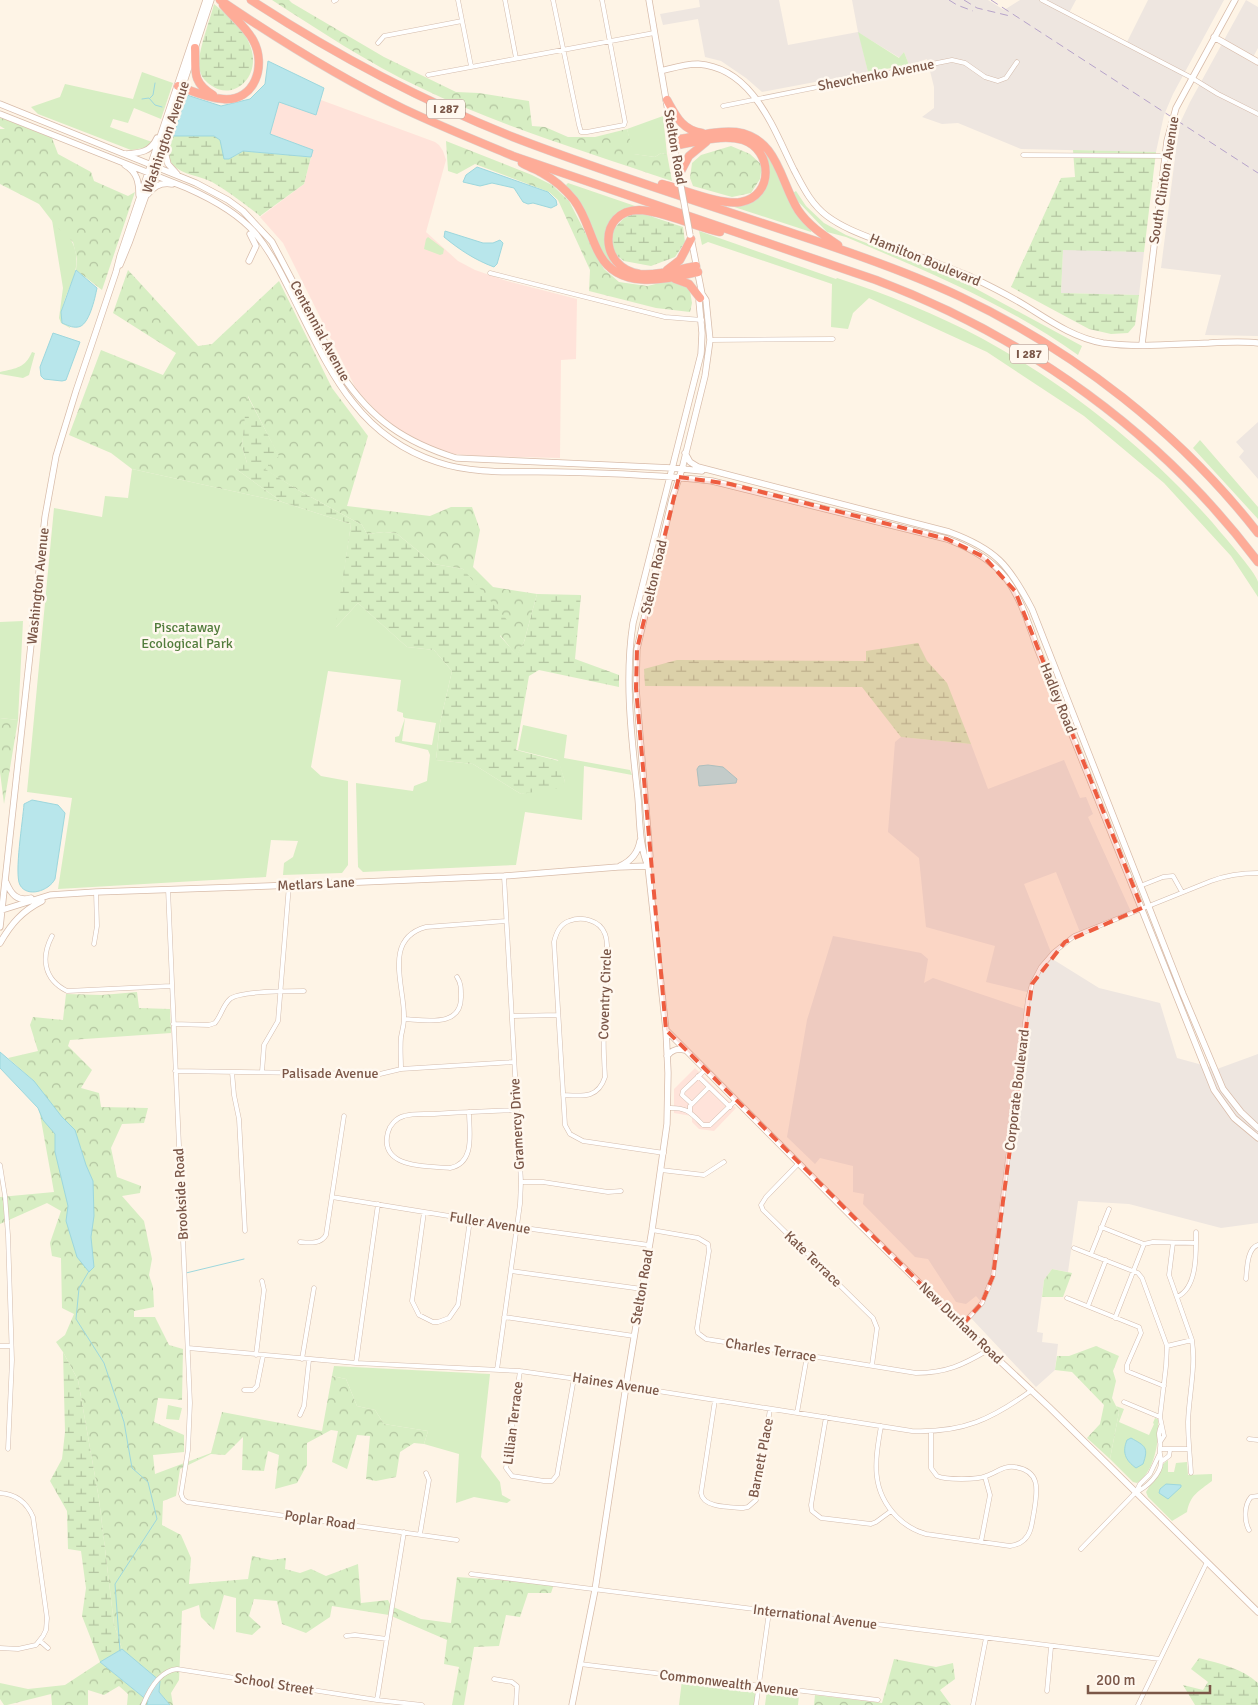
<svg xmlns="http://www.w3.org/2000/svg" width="1258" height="1705" viewBox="0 0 1258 1705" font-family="Signika,sans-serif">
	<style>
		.commercial { fill: #ffe3da }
		.industrial { fill: #eee6e0 }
		.green { fill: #d7eec3; fill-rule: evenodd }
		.forest { fill: url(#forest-crowns) }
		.wetland { fill: url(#wetland-marsh) }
		.water { fill: #b8e6eb; stroke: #9dd7dd }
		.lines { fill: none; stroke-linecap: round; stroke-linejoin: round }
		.stream { stroke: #9dd7dd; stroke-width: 1 }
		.street-casing { stroke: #d4bcad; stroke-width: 5 }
		.secondary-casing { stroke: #d8bcaa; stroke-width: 7 }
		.highway-casing { stroke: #ddd3cf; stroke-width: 9 }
		.street { stroke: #fff; stroke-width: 4 }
		.secondary { stroke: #fff; stroke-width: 5.5 }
		.highway { stroke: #feac98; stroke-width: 8 }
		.rail { stroke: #b6a3ca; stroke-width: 1; stroke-dasharray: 8 5; stroke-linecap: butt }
		.secondary-bridge-casing { stroke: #d8bcaa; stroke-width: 7; stroke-linecap: butt }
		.secondary-bridge { stroke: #fff; stroke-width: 5.5 }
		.marked { fill: #ee5d40; fill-opacity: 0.2; stroke: #ee5d40; stroke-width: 4; stroke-dasharray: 10 6; stroke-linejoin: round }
		.labels { text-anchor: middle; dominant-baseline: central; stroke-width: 5; stroke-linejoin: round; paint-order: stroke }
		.shield { fill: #fff8ef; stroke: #a3877a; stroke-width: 1 }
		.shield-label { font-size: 12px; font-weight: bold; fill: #7b5748 }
		.street-label { font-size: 14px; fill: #7b5748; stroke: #fff8ef }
		.park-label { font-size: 14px; fill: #527c3c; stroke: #fff8ef }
	</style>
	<defs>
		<pattern id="forest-crowns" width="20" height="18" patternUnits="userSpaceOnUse" patternTransform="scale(1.25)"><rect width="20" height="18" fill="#d7eec3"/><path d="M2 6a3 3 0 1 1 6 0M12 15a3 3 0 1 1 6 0" fill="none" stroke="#b3c4a0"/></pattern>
		<pattern id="wetland-marsh" width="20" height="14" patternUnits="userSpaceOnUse" patternTransform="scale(1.25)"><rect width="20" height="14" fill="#d7eec3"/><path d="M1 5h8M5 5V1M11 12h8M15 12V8" fill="none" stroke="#b3c4a0"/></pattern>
	</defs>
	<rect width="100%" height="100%" fill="#fef4e6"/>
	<!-- commercial -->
	<path class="commercial" d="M321,100L435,142L439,145L443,151L446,160L426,232L458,261L475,270L507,281L577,299L576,359L561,360L560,458L478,456L454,454L431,446L410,438L383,418L356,389L283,243L260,217L304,184L313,150L269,134L279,102L316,114Z
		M695,1068L736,1108L714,1131L699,1129L692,1122V1116L674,1113V1089Z"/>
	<!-- industrial -->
	<path class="industrial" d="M699,0H779L788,45L858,32L852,0H988L1004,10L1020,0H1076L1069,13L1126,44L1148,0H1224L1173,94L1164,115L1156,152L1021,149L958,123L942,124L922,117L934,108V87L927,59L909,65L904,52L900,58L859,33L868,72L762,92L746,78L721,61L705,57L698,19L663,25L660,14L700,7Z
		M1246,0L1258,7V48L1252,59L1258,62V336L1205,335L1221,275L1161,268L1177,142L1181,121L1190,102Z
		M1063,249L1144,252L1139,295L1061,293Z
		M1258,422V479L1239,457L1244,451L1236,442Z
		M901,737L971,744L988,789L1064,760L1080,798L1086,797L1093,814L1088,817L1132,914L1080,932L1056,872L1024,884L1054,960L1099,988L1160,1003L1177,1058L1217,1069L1258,1054V1223L1221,1228L1129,1204L1078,1201L1068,1272L1052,1269L1044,1280L1037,1332L1043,1333L1042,1342L1058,1344L1055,1370L1036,1387L971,1318L983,1304L976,1296L966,1304L956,1302L928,1259L915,1257L863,1204L864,1194L853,1192V1166L820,1158L815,1164L787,1137L807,1020L833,936L921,953L928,959L924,983L933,978L1028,1010L1031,993L986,982L995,946L926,927L919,858L888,832L895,742Z"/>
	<!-- green -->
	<path class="green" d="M858,32L899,58L904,52L909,65L868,72Z
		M142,72L173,83L161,119L134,108L128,123L113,119L110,127L152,142L144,148L131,150L38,114L31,107L60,97L65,84L133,99Z
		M663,116L667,154L661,153L655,157L633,154L627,129Z
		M762,147L768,154L812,230L811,232L719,202H749C767,177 774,179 762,147Z
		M568,183L638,207C632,210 614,217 611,223C601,236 606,252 613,265L601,253L565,186Z
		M796,191L806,206L824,223L846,235L958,279L1082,346L1078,355C1007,304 926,271 846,237L827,232L791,194Z
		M52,220C58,228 70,235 73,244C86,275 58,294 62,323L70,327V328L61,323L59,318L63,288Z
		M699,231L836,279L837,278C887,294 936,314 983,339C1069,386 1147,449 1212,522C1220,532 1256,572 1258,582C1258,586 1258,592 1258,597L1231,556L1164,483L1084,416L987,352L869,298L853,313L848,329L831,327L832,284L708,242L702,245Z
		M428,237L444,249L443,254L440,255L424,249L426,239Z
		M32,352L35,353L29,375L23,378L0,374V372C17,368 25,368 32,352Z
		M1200,440L1258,507V519L1193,448Z
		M132,469L282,502L351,524L336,627L358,603L407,647L434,650L452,671L440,723L436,760L473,764L521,794L565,782L558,760L518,750L523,725L567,735L564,758L630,770L632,775L584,766L582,820L525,812L516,865L363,872L358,867L356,783L413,791L414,786L427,781L430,755L428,750L395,742V737L399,736L405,718L403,717V713L397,711L401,680L328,671L311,767L321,776L348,781V865L342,873L283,875L284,863L293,857L298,841L271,840L266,877L58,889L72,798L27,792L54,508L102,517L105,496L128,498ZM405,718L436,723L432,745L402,741Z
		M23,621L18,720L0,718V622Z
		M334,1366L490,1374L481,1457L500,1482L502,1495L511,1500L507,1503L474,1497L456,1503L459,1454L424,1444L428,1431L384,1424L375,1410L357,1406L346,1379L332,1376Z
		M168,1405L182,1408L179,1420L166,1419Z
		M1116,1406L1124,1409L1119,1422L1149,1435L1154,1424L1153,1423L1155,1418L1158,1419C1160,1438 1155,1472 1137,1483L1133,1482L1110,1459L1119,1412Z
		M1168,1460V1472H1174L1176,1463L1187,1462L1188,1475L1212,1474V1481C1199,1491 1190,1495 1187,1512L1172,1521L1148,1497L1146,1492L1162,1465Z
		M682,1680L756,1689L754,1705H679Z
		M767,1690L799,1695L798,1705H765Z"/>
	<!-- forest -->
	<path class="forest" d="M272,0H289L292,3L384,57L456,92L479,93L529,101L532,126L545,127L568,137H595L627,129L634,154L655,157L661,153L667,154L672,181C587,152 500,126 419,87C368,63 320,31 272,0Z
		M0,117L52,138L58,154L91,172L94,181L128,196L135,192L102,290L76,270L77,259L73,242L56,226L39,204L0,184V129H5L0,126Z
		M446,141L532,175L552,185L569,201L604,269L619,282L647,286L669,281L683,283L690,291L692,303L690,312L656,308L589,291L590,270L558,200L549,192L475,164L457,174L448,171Z
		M731,146L750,154L762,165L760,179L751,193L732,197L693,186L690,178L692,163L701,155Z
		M128,270L198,346L212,344L279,281L332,388L368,436L347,506L430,516L451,507H472L480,530L473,567L493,587L537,594L524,642L517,656L500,635L463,569L434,564L396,533L384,532L367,534L362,525L298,490L264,469L278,455L248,396L242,446L247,463L236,469L282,502L132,469L111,453L69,435L101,350L163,375L176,353L113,313Z
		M0,718L18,720L4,804L0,772Z
		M137,992L139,1008L170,1009L171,1033L70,1040L68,1046L92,1070L81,1088L99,1093L101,1107L148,1108L144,1123L122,1124L111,1148L117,1177L141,1186L140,1193L122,1196L144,1221L152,1259L149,1275L153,1287L154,1307L134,1311V1317H155L169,1345L183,1349L182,1400L158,1398L154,1422L184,1435V1452L153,1455L155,1474L211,1453L222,1412L322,1431L332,1376L346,1379L357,1406L375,1410L384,1424L428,1431L424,1444L414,1443L400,1452L396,1477L376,1481L366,1479L370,1436L357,1435L347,1469L332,1462L338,1431L331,1430L307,1443V1465L297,1483L275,1489L279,1455L268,1451L264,1471L242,1470L243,1437L225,1455L211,1454L180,1469L176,1496L163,1501L162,1525L181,1535L191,1558L189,1584L248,1579L252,1556L271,1560L286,1558L285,1569L300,1573L311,1569L326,1576L358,1564L361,1603L388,1600L391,1606L421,1619L451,1623L457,1577L554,1584L551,1593H528L520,1617L506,1615L499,1646L474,1647L464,1705H452L459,1667L444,1664L447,1640L389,1615L332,1606L330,1617L306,1633L282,1624L277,1601L254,1599L249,1616L261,1627L252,1635L236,1632V1598L224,1595L214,1630L201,1617L199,1605L182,1611L179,1680L171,1693L173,1705H170L159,1692L160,1681L122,1649L114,1624L99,1499L78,1380L63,1352L56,1342L65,1335L74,1314L62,1308L61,1258L52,1256L50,1243L61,1211L47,1203L0,1224V1197L54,1192L34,1081L8,1058L38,1051L30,1025L33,1017L63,1020L66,994L102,995Z
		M1052,1269L1072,1273L1063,1297H1042L1044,1280Z
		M1096,1346L1119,1356L1113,1371L1116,1381L1112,1398L1119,1412L1110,1459L1087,1438L1100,1424L1104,1405L1072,1372L1055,1370L1057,1356H1069Z
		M894,1659L936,1667L953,1663L955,1679L940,1690L951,1705H814L815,1695L882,1703Z
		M100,1662L148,1701L147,1705H127L128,1694L119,1686L104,1695L88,1690V1705H52L51,1694L7,1705H4L0,1699V1683L28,1689L65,1685Z"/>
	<!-- wetland -->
	<path class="wetland" d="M214,4C225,13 237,22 244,34C249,41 253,51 253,59C254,82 231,99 212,86C204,81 199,74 199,64C199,48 210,20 214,4Z
		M173,136H214L220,140L229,159L243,151L311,157L304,184L260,216C245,204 229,192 212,182C201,176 182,175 173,165C165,156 169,145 173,136Z
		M1073,150L1156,152L1144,252L1063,250L1061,293L1139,295L1135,325L1128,333L1111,334L1089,329L1011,287L1061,178L1075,177Z
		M641,213L683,227L685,242L675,257L651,266L624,261L616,255L611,243L614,229L623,219L632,214Z
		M247,395L279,456L265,469L298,490L362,525L367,534L384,532L396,533L434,564L463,569L507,620L500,636L517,655L524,642L537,594L581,595L575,659L619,675V687L539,670L529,676L516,750L559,761L565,782L560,788L521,794L473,764L436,760L440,723L452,671L434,650L407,647L358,603L335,628L351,524L282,502L236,469L240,463H247L242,446Z
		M918,643L927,661L947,683L971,744L901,737L862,687L645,686L644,669L677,660L866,661V651Z
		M63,1352L78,1380L99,1499L114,1624L122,1649L100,1662L82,1616L86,1588L81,1551L68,1549L67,1511L50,1481L62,1459L65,1432Z
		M1199,1658C1221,1664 1241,1668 1258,1683V1705H1195L1183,1685L1203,1690L1208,1682L1191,1669Z"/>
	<!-- water -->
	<path class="water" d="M268,61L324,88L316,115L279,102L270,134L313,150L311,157L243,151L229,159H224L220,140L214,136H173L187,95L221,106L250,99L265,84Z
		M477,167L548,192L556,200L557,205L551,208L533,203L528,204L523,202L514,188L492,183L480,186L463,182L466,175Z
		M445,231L483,243H493L500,240L503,243L497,264L494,267C475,260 460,250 444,237Z
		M76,270L97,288C95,298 89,326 78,327C72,328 67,325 62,323L61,312Z
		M53,333L80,342L66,380L62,381L44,379L41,376L40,367Z
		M708,765L723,767L737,779L736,783L699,786L697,769L699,766Z
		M32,800L58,805L65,813L55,879C49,891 27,898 20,885C14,874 23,820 24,804Z
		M0,1052L34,1081L62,1117L75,1130L86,1165L93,1181L94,1216L91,1237L94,1267L89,1272L77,1257L66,1221L68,1206L55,1152V1134L43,1120L38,1108L0,1068Z
		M1131,1438C1145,1446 1149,1447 1143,1464L1136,1468C1125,1460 1122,1452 1127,1440Z
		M1166,1484L1181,1485V1487L1168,1499L1159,1493L1160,1489Z
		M122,1649L160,1681L159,1692L170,1705H147L148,1701L100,1662Z"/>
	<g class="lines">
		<!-- stream -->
		<path class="stream" d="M150,98L153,95L155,83
			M142,99L149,98L155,105L162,107
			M89,1271L79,1288L76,1319L104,1363L124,1422L132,1468L148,1482L157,1519L115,1584L120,1651
			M186,1273L244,1259"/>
		<defs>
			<path id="street" d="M458,0L471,66
				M505,0L516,58
				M553,0L579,125L581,132H587L624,125L625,122L602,0
				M1042,0L1192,78L1218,94L1258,114
				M334,1L336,0
				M378,43L384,36L462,21
				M428,75L654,33
				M723,106L952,60L965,63L985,77L998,81L1006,78L1017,62
				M1023,155L1166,156
				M490,273L665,317L702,320
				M710,340L833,339
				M1140,886L1163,877L1173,876L1182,892
				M168,889L190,1403L188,1450L181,1494L183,1499L187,1502L457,1540
				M52,936C41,957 43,979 67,991L171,986
				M94,944L97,926L96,892
				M513,1016L558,1015
				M404,1019C426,1020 462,1028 461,996C461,988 461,983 457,977
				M173,1024L209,1025L215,1023C221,1016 223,1005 230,999C239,991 290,991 304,991
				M401,1069C401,1058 400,1048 401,1037C402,1031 404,1025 404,1018C405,987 382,939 426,927L506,921
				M175,1071L380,1074L401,1069L514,1062
				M232,1072L234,1095L239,1119L245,1231
				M262,1072L264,1045L278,1021L289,885
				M698,1076L730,1107
				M563,1095C582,1096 598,1099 605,1077C604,1060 603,1043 604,1027C605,1003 608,981 607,957C607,950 608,942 605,934C600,920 582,916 569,921C560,924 556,933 554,942L565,1125L570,1134L583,1141L664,1153
				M692,1104L682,1095L683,1091L705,1070
				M667,1108C687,1107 690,1112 703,1125H710L736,1100
				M469,1112C469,1131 476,1163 450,1168C428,1166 378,1169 388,1132C390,1125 396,1118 404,1116C413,1113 425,1114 434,1114C462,1112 489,1111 516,1110
				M690,1112V1106L709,1087
				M799,1163L766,1197L761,1205L763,1210L873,1318L877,1328L872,1365
				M0,1165L5,1196L8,1235L12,1360L8,1449
				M661,1170L704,1175L724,1162
				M521,1182H543L608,1192L621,1191
				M332,1197L517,1227L649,1245
				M424,1212L412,1301L419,1315L433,1322H438L449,1318L458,1305L470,1220
				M1101,1227L1144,1244
				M652,1230L698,1238L708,1244L709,1251L697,1328L698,1333L706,1339L916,1373C946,1373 963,1365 988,1350
				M300,1242C310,1243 321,1244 326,1235L344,1116
				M1173,1243L1169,1275L1192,1340C1196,1368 1189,1394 1188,1422C1188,1439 1190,1456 1191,1473
				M1144,1244L1153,1242L1196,1243
				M1074,1248L1138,1273L1142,1278L1167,1346L1166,1366L1160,1417L1164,1436L1160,1442
				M1091,1254L1109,1209
				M511,1271L642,1289
				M1246,1279C1247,1269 1247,1248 1258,1245
				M1177,1297C1198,1288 1196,1251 1196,1232
				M1067,1298L1139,1327L1141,1333L1127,1365V1371L1164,1386
				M1088,1306L1106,1260
				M504,1317L634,1336
				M1115,1318L1144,1244
				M962,1325L982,1303L993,1276L1028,999L1032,984L1041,967L1054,952L1074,936L1211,881C1227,875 1242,873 1258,873
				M0,1346H11
				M1167,1346L1192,1340
				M188,1348L356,1363L520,1371L626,1386L912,1431C963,1433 992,1419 1032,1390
				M256,1355L264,1290L262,1281
				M302,1359L314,1288
				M356,1363L378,1204
				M497,1370L520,1204L521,1182L504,876
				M520,1371L506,1468L512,1476L544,1481H552L557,1475L574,1378
				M244,1390H253L257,1386L263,1356
				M715,1400L701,1493C703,1508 730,1507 743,1508L748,1507L756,1500L770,1409
				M1124,1402L1160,1417
				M797,1413L807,1356
				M300,1415L304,1406L309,1360
				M826,1417L811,1505L812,1511L821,1518L871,1524L876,1522L891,1511
				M881,1426C875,1461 870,1490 897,1517C905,1525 915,1531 926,1534L1010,1546C1016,1545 1020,1544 1024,1540C1032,1533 1032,1521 1034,1512C1037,1492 1042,1471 1015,1467C1004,1465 996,1473 986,1476C977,1480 946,1480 937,1476L931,1468V1432
				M1249,1439L1258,1440
				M1160,1449H1189
				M1162,1461L1169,1456L1170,1450
				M1136,1492C1146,1488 1161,1474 1161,1462C1162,1459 1160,1457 1160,1454C1159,1450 1161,1446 1160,1442C1159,1435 1158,1433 1161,1426
				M0,1493C16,1494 27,1503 33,1517L47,1618L46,1630L43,1636L36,1645L18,1649L0,1648
				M1249,1530C1244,1521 1244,1505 1251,1497L1258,1496
				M420,1534L429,1480L426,1473
				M981,1542L990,1495L985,1477
				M1081,1549L1136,1492L1140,1484L1150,1474L1159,1455
				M471,1574L1160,1659
				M346,1636L355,1635L387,1639
				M40,1641L48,1648
				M580,1664L878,1700
				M494,1679L512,1682L517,1686L516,1705
				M1047,1691L1051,1647
				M377,1700L404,1532
				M143,1705C149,1690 159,1671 177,1669L377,1700L422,1705
				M756,1705L769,1612
				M973,1705L986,1638
				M1138,1705L1207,1562"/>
			<path id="secondary" d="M649,0L679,176
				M1214,37L1258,62
				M661,71C673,68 685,64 698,64C753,68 773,128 794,170C803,187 811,204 827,216C843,228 863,235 881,242C910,253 940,264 969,276C988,285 1008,295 1026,306C1050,321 1074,338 1103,343C1138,348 1175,344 1209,343C1225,342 1242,341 1258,343
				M0,104L196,183L228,200L243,211L272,242L342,375C372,420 405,442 456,458L672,468L702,471
				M0,114L187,188C212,199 238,213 256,234C272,254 283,277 294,299C329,369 357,436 437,462C475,475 518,471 557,472C609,473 661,475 712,481L947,539C1010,563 1017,591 1038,650L1214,1090L1234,1118L1258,1138
				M164,148L168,164L177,174
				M126,154C140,153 151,152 157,138
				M125,165C137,172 139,182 139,195
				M148,194C154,186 162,182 172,184
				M249,261L256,246L250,234
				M120,265L129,243L156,167L211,0
				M1142,344L1167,141L1176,108L1235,0
				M685,453L690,462L698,467L949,532C996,549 1009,565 1032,609L1183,994L1223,1089L1241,1112L1258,1128
				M620,866C631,861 638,853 640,841
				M648,866L650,856L636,688L637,649L672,499L682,469L705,376L710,340L706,300L702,294L691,238
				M6,882C11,894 17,902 31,898
				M2,910L50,895L96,892L268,886L504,876L618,867L648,866
				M0,927L45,517L56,456L76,391L116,272L120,256L206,0
				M0,943C11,924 22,911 42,901
				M666,1030L857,1222L988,1350L1049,1407L1258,1612
				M667,1056C672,1050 677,1048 685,1050
				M572,1705L595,1590L626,1386L652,1230L667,1124L668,1073L666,1030L648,866C639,845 640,821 638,798C632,741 624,681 633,623L701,354L702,333L699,301L701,295"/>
			<path id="highway" d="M220,0C279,40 340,78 404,109C440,126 477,141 513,156L876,280C1027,337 1161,433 1258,562
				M251,0C334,54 420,100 513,137C606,173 703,203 798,235C853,253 908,272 961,297C1075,351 1180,433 1258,533
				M195,48C196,70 191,82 213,95
				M178,86C192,91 207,98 223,99C255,102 267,65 253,40C246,27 233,17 223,5
				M667,100C676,116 682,130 702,133
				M674,140C694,137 716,130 736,132C778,138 780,181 798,210C808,225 823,235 838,245
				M522,163C528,167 536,169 542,173C555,180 565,189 574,200C587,217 590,238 600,255C620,291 666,279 698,272
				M679,175L689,156L706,142
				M662,184C682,189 722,206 741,202C774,196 773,150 743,140C722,134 695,142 674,146
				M696,266C679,269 658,276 640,274C598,268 598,210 639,210C663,211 696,227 720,232
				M667,270L680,260L691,239
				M675,279L689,284L700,298"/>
		</defs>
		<!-- street casing -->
		<use href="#street" class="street-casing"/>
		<!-- secondary casing -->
		<use href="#secondary" class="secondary-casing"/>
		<!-- highway casing -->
		<use href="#highway" class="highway-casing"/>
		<!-- street -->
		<use href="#street" class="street"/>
		<!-- secondary -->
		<use href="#secondary" class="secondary"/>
		<!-- highway -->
		<use href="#highway" class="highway"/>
		<!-- rail -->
		<path class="rail" d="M949,0L957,5L973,11
			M964,0L977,8L1010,16
			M991,0L1258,173"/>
		<defs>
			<path id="secondary-bridge" d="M680,181L690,235"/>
		</defs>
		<!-- secondary-bridge casing -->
		<use href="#secondary-bridge" class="secondary-bridge-casing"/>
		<!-- secondary-bridge -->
		<use href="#secondary-bridge" class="secondary-bridge"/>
	</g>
	<!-- marked area -->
	<path class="marked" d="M679,477L730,484L947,539L984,557L1015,591L1142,908L1065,942L1032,984L993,1276L982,1303L962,1325L666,1030L636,688L637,649Z"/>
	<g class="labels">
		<!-- shield labels -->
		<g class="shield">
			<rect x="427" y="99.5" width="38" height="19" rx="4"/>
			<rect x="1010" y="344.5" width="38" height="19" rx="4"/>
		</g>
		<g class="shield-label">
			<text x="446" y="109">I 287</text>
			<text x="1029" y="354">I 287</text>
		</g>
		<!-- street labels -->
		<g class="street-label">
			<text transform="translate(876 75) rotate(-11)">Shevchenko Avenue</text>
			<text transform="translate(166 137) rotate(-71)">Washington Avenue</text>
			<text transform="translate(675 147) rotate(80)">Stelton Road</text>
			<text transform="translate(1164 180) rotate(-81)">South Clinton Avenue</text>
			<text transform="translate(925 260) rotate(22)">Hamilton Boulevard</text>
			<text transform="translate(320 331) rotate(62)">Centennial Avenue</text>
			<text transform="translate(654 577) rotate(-77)">Stelton Road</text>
			<text transform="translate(38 586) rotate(-84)">Washington Avenue</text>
			<text transform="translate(1058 698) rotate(68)">Hadley Road</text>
			<text transform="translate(316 884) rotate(-3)">Metlars Lane</text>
			<text transform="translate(605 994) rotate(-88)">Coventry Circle</text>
			<text x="330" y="1073">Palisade Avenue</text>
			<text transform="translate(1017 1090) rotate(-83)">Corporate Boulevard</text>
			<text transform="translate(517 1124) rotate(-93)">Gramercy Drive</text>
			<text transform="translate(181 1194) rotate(-93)">Brookside Road</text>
			<text transform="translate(490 1223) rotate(9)">Fuller Avenue</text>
			<text transform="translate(813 1259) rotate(44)">Kate Terrace</text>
			<text transform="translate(642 1287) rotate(-80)">Stelton Road</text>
			<text transform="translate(961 1323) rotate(44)">New Durham Road</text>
			<text transform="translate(771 1350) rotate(9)">Charles Terrace</text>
			<text transform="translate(616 1384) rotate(9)">Haines Avenue</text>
			<text transform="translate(513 1423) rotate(-83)">Lillian Terrace</text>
			<text transform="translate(761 1458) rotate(-79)">Barnett Place</text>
			<text transform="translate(320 1520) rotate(8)">Poplar Road</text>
			<text transform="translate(815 1617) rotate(7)">International Avenue</text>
			<text transform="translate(729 1683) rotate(7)">Commonwealth Avenue</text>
			<text transform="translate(274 1684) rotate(9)">School Street</text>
		</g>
		<!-- park labels -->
		<g class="park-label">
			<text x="187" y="627">Piscataway<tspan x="187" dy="16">Ecological Park</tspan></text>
		</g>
	</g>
	<!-- scale -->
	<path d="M1088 1685v8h122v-8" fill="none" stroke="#7b5748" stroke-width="2.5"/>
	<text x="1096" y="1685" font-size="15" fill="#7b5748" stroke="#fff8ef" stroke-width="4" paint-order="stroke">200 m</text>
</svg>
